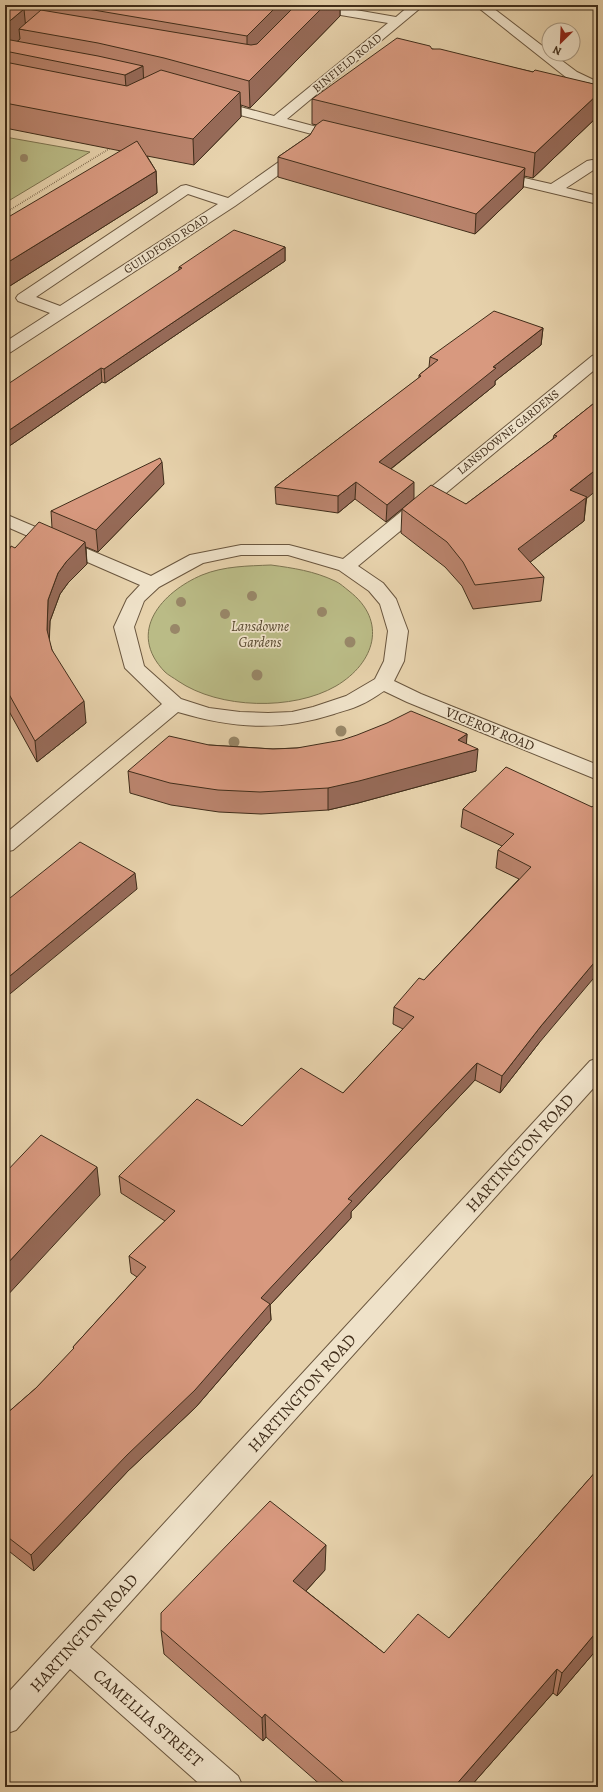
<svg xmlns="http://www.w3.org/2000/svg" width="603" height="1792" viewBox="0 0 603 1792" font-family="Alegreya,serif">
	<style>
		.green { fill: #babb86; stroke: #7d7450 }
		.lines { fill: none; stroke-linecap: round; stroke-linejoin: round }
		.minor-casing { stroke: #6a563e; stroke-width: 2 }
		.path { stroke: #402d1a; stroke-width: 1.5; stroke-dasharray: 0.5 1.5; stroke-linecap: butt }
		.minor { fill: #efe2c9; fill-rule: evenodd }
		.tree { fill: #988768 }
		.wall { fill: #ba846d; stroke: #402d1a }
		.shaded-wall { fill: #976b59; stroke: #402d1a }
		.building { fill: #d8997f; stroke: #402d1a }
		.labels { text-anchor: middle; dominant-baseline: central; stroke-width: 3.5; stroke-linejoin: round; paint-order: stroke }
		.far-street-label { font-size: 12px; fill: #402d1a; stroke: #efe2c9 }
		.park-label { font-size: 14px; font-style: italic; fill: #584930; stroke: #efe2c9 }
		.street-label { font-size: 14px; fill: #402d1a; stroke: #efe2c9 }
		.near-street-label { font-size: 17px; fill: #402d1a; stroke: #efe2c9 }
	</style>
	<rect width="100%" height="100%" fill="#e7d2ac"/>
	<filter id="stains"><feTurbulence type="fractalNoise" baseFrequency=".005" numOctaves="4"/><feColorMatrix values="0 0 0 0 .2 0 0 0 0 .09 0 0 0 0 .02 0 0 0 .5 -.17"/></filter>
	<radialGradient id="worn" r=".72"><stop offset=".6" stop-color="#630" stop-opacity="0"/><stop offset="1" stop-color="#630" stop-opacity=".3"/></radialGradient>
	<!-- green -->
	<path class="green" d="M5,137L90,152L5,203Z
		M271,565C293,568 314,571 335,581C340,583 345,588 349,591C388,621 375,663 336,686C293,711 219,709 178,681C174,678 168,675 165,672C126,632 162,592 202,575C224,566 248,566 271,565Z"/>
	<g class="lines">
		<defs>
			<path id="minor" d="M305,5H327L396,17L410,5H424L287,119L347,135L349,138L347,141L342,142L206,106L204,103L206,100L211,99L274,116L388,23L311,10L307,9Z
				M475,5H489L549,51V54H553L577,72L598,82V91L567,78Z
				M302,148L307,149L309,152L307,155L235,206L11,352L5,354V342L50,313L18,301L16,298L18,295L181,186L186,185L228,198L297,149ZM188,194L218,204L60,306L36,297Z
				M592,160L598,161V169H595L566,188L598,196V204L489,178L487,175L489,172L494,171L551,184L587,161Z
				M598,354V367L358,566L383,583L396,599L408,631L404,661L394,681L421,694L598,765V780L407,702L384,691C376,696 368,702 360,705C352,709 342,711 334,714C279,732 232,728 178,712L13,850L5,852V834L162,704L125,668L114,627L127,599L140,585L5,526V514L151,576L190,555L241,545H289L343,559L592,356ZM241,555H288L339,570L369,591L380,604L388,631L384,661L375,679L346,696L313,707L292,712L268,713L240,712L209,708L181,699L144,666L134,627L144,601L159,587L203,563Z
				M598,1058V1083L90,1647L238,1776L243,1787H203L70,1669L16,1730L5,1734V1696L590,1061Z"/>
		</defs>
		<!-- minor casing -->
		<use href="#minor" class="minor-casing"/>
		<!-- path -->
		<path class="path" d="M5,213L112,147"/>
		<!-- minor -->
		<use href="#minor" class="minor"/>
	</g>
	<!-- trees -->
	<g class="tree">
		<circle cx="24" cy="158" r="4"/>
		<circle cx="252" cy="596" r="5"/>
		<circle cx="181" cy="602" r="5"/>
		<circle cx="322" cy="612" r="5"/>
		<circle cx="225" cy="614" r="5"/>
		<circle cx="175" cy="629" r="5"/>
		<circle cx="350" cy="642" r="5.5"/>
		<circle cx="257" cy="675" r="5.5"/>
		<circle cx="341" cy="731" r="5.5"/>
		<circle cx="234" cy="742" r="5.5"/>
	</g>
	<!-- wall -->
	<path class="wall" d="M5,5H351L348,7L340,6V16L250,108L241,105V117L194,165L147,156L156,171L157,193L5,289L121,151L5,128Z
		M432,49L533,72L598,85V116L533,178L524,176L523,188L475,234L278,177V157L310,135L317,125L312,124V99Z
		M285,247V261L105,383L102,382L5,449L179,270V267Z
		M543,328L541,345L495,381V385L391,469L414,499L466,504L553,439L554,435L598,400L584,521L530,562L544,577L541,601L473,609L462,586L445,567L401,533L402,509L386,522L355,499L338,513L276,504L275,487L419,378V375L429,367L430,357Z
		M164,484L98,552L86,547L87,564L68,583L60,594L50,621L49,641L52,650L86,723L37,762L5,704V558L15,548L52,528L51,511Z
		M598,713V726H596Z
		M467,734L466,744L476,771L358,803L328,810L261,814L219,812L171,805L130,793L128,771L209,745L273,749L297,748Z
		M592,807L539,1043L500,1093L475,1080L351,1212V1218L270,1305L271,1320L196,1407L128,1471L34,1571L5,1548V1415L36,1388L74,1349L73,1347L137,1277L131,1273L129,1256L165,1221L121,1193L119,1176L242,1126L343,1093L403,1029L393,1024L394,1007L424,980L519,879L496,868L498,850L502,846L461,827L463,809Z
		M598,1469V1648L557,1696L553,1693L470,1787H323L266,1737L263,1741L164,1654L161,1630L325,1570L306,1591L384,1653L449,1638Z"/>
	<!-- shaded-wall -->
	<path class="shaded-wall" d="M278,5H303L247,60V36Z
		M325,5H340V16L250,108L249,81Z
		M24,9L26,30L19,29L20,39L6,51H5V25Z
		M143,66L144,91L127,100L125,75Z
		M240,92L241,117L194,165L193,139Z
		M598,94V116L533,178L535,153Z
		M525,168L523,188L475,234L476,214Z
		M156,171L157,193L5,289V264Z
		M285,247V261L105,383L104,369Z
		M543,328L541,345L495,381V385L378,479L379,462L493,367Z
		M101,368L102,382L5,449V433Z
		M162,462L164,484L98,552L96,530Z
		M598,468V489L586,499L584,521L516,573L518,549L570,490Z
		M356,482L355,499L338,513V496Z
		M414,482V499L386,522L387,505Z
		M85,542L87,564L68,583L60,594L50,621L49,652L47,630L48,600L58,573L66,562Z
		M84,701L86,723L37,762L35,741Z
		M467,734L466,752L478,749L476,771L358,803L328,810V788L458,740Z
		M135,873L137,889L5,998V980Z
		M598,958V973L539,1043L500,1093L502,1076L541,1026Z
		M477,1063L475,1080L351,1212V1218L270,1305L271,1320L196,1407L128,1471L34,1571L31,1555L261,1298L348,1199Z
		M97,1167L100,1195L5,1298V1266Z
		M326,1545L325,1570L293,1605V1581Z
		M598,1630V1648L557,1696L562,1673Z
		M557,1669L553,1693L470,1787H454Z
		M265,1714L266,1737L263,1741L262,1718Z"/>
	<!-- building -->
	<path class="building" d="M5,5L24,9L5,25Z
		M64,5H278L247,36Z
		M296,5H325L249,81L164,58L98,43L19,29L41,10L251,45L257,44Z
		M397,38L430,46L432,49H440L533,72L535,70L598,85V94L535,153L312,99Z
		M5,39L98,56L143,66L125,75L5,51Z
		M5,62L127,86L161,70L240,92L193,139L5,103Z
		M323,120L525,168L476,214L278,157L310,135L316,125Z
		M137,141L156,171L5,264V219Z
		M234,230L285,247L104,369L101,368L5,433V386L182,268L179,267Z
		M494,311L543,328L493,367L496,368L379,462L414,482L387,505L356,482L338,496L275,487L421,376L419,375L438,360L430,357Z
		M598,400V468L570,490L587,497L518,549L544,577L475,585L463,562L447,542L402,509L431,485L466,504L557,436L554,435Z
		M160,458L162,462L96,530L51,511Z
		M39,522L85,542L66,562L58,573L48,600L47,630L52,650L84,701L35,741L5,687V558L11,546L15,548Z
		M411,711L467,734L458,740L478,749L359,781L328,788L260,792L218,790L170,783L128,771L169,736L209,745L273,749L297,748L342,740L357,735L387,723Z
		M506,767L592,807L598,801V958L541,1026L502,1076L477,1063L348,1199L352,1201L261,1298L270,1304L195,1390L127,1455L31,1555L5,1535V1415L36,1388L74,1348L73,1347L146,1267L129,1256L175,1211L119,1176L197,1099L242,1126L301,1068L343,1093L414,1017L394,1007L419,978L424,980L531,867L498,850L514,834L463,809Z
		M80,842L135,873L5,980V902Z
		M41,1135L97,1167L5,1266V1173Z
		M598,1469V1630L562,1673L557,1669L454,1787H349L265,1714L262,1718L161,1630V1613L270,1501L326,1545L293,1581L384,1653L418,1614L449,1638Z"/>
	<g class="labels">
		<!-- far-street labels -->
		<g class="far-street-label">
			<text transform="translate(347 63) rotate(-39)">BINFIELD ROAD</text>
			<text transform="translate(166 244) rotate(-33)">GUILDFORD ROAD</text>
			<text transform="translate(508 432) rotate(-39)">LANSDOWNE GARDENS</text>
		</g>
		<!-- park labels -->
		<g class="park-label">
			<text x="260" y="626">Lansdowne<tspan x="260" dy="16">Gardens</tspan></text>
		</g>
		<!-- street labels -->
		<g class="street-label">
			<text transform="translate(490 729) rotate(22)">VICEROY ROAD</text>
		</g>
		<!-- near-street labels -->
		<g class="near-street-label">
			<text transform="translate(520 1153) rotate(-48)">HARTINGTON ROAD</text>
			<text transform="translate(302 1393) rotate(-48)">HARTINGTON ROAD</text>
			<text transform="translate(84 1633) rotate(-48)">HARTINGTON ROAD</text>
			<text transform="translate(148 1718) rotate(41)">CAMELLIA STREET</text>
		</g>
	</g>
	<!-- margin -->
	<rect width="603" height="1792" fill="none" stroke="#e7d2ac" stroke-width="20"/>
	<rect x="6" y="6" width="591" height="1780" fill="none" stroke="#402d1a" stroke-width="2"/>
	<rect x="10" y="10" width="583" height="1772" fill="none" stroke="#402d1a"/>
	<!-- north arrow -->
	<g transform="translate(561 42) rotate(204)"><circle r="19" fill="#efe2c9" stroke="#a99a83"/>
	<path d="M0-3L7 15L0 10L-7 15Z" fill="#8f2418"/>
	<text y="-6" font-size="11" font-weight="bold" text-anchor="middle" fill="#402d1a">N</text>
	</g>
	<rect width="100%" height="100%" filter="url(#stains)"/>
	<rect width="100%" height="100%" fill="url(#worn)"/>
</svg>
